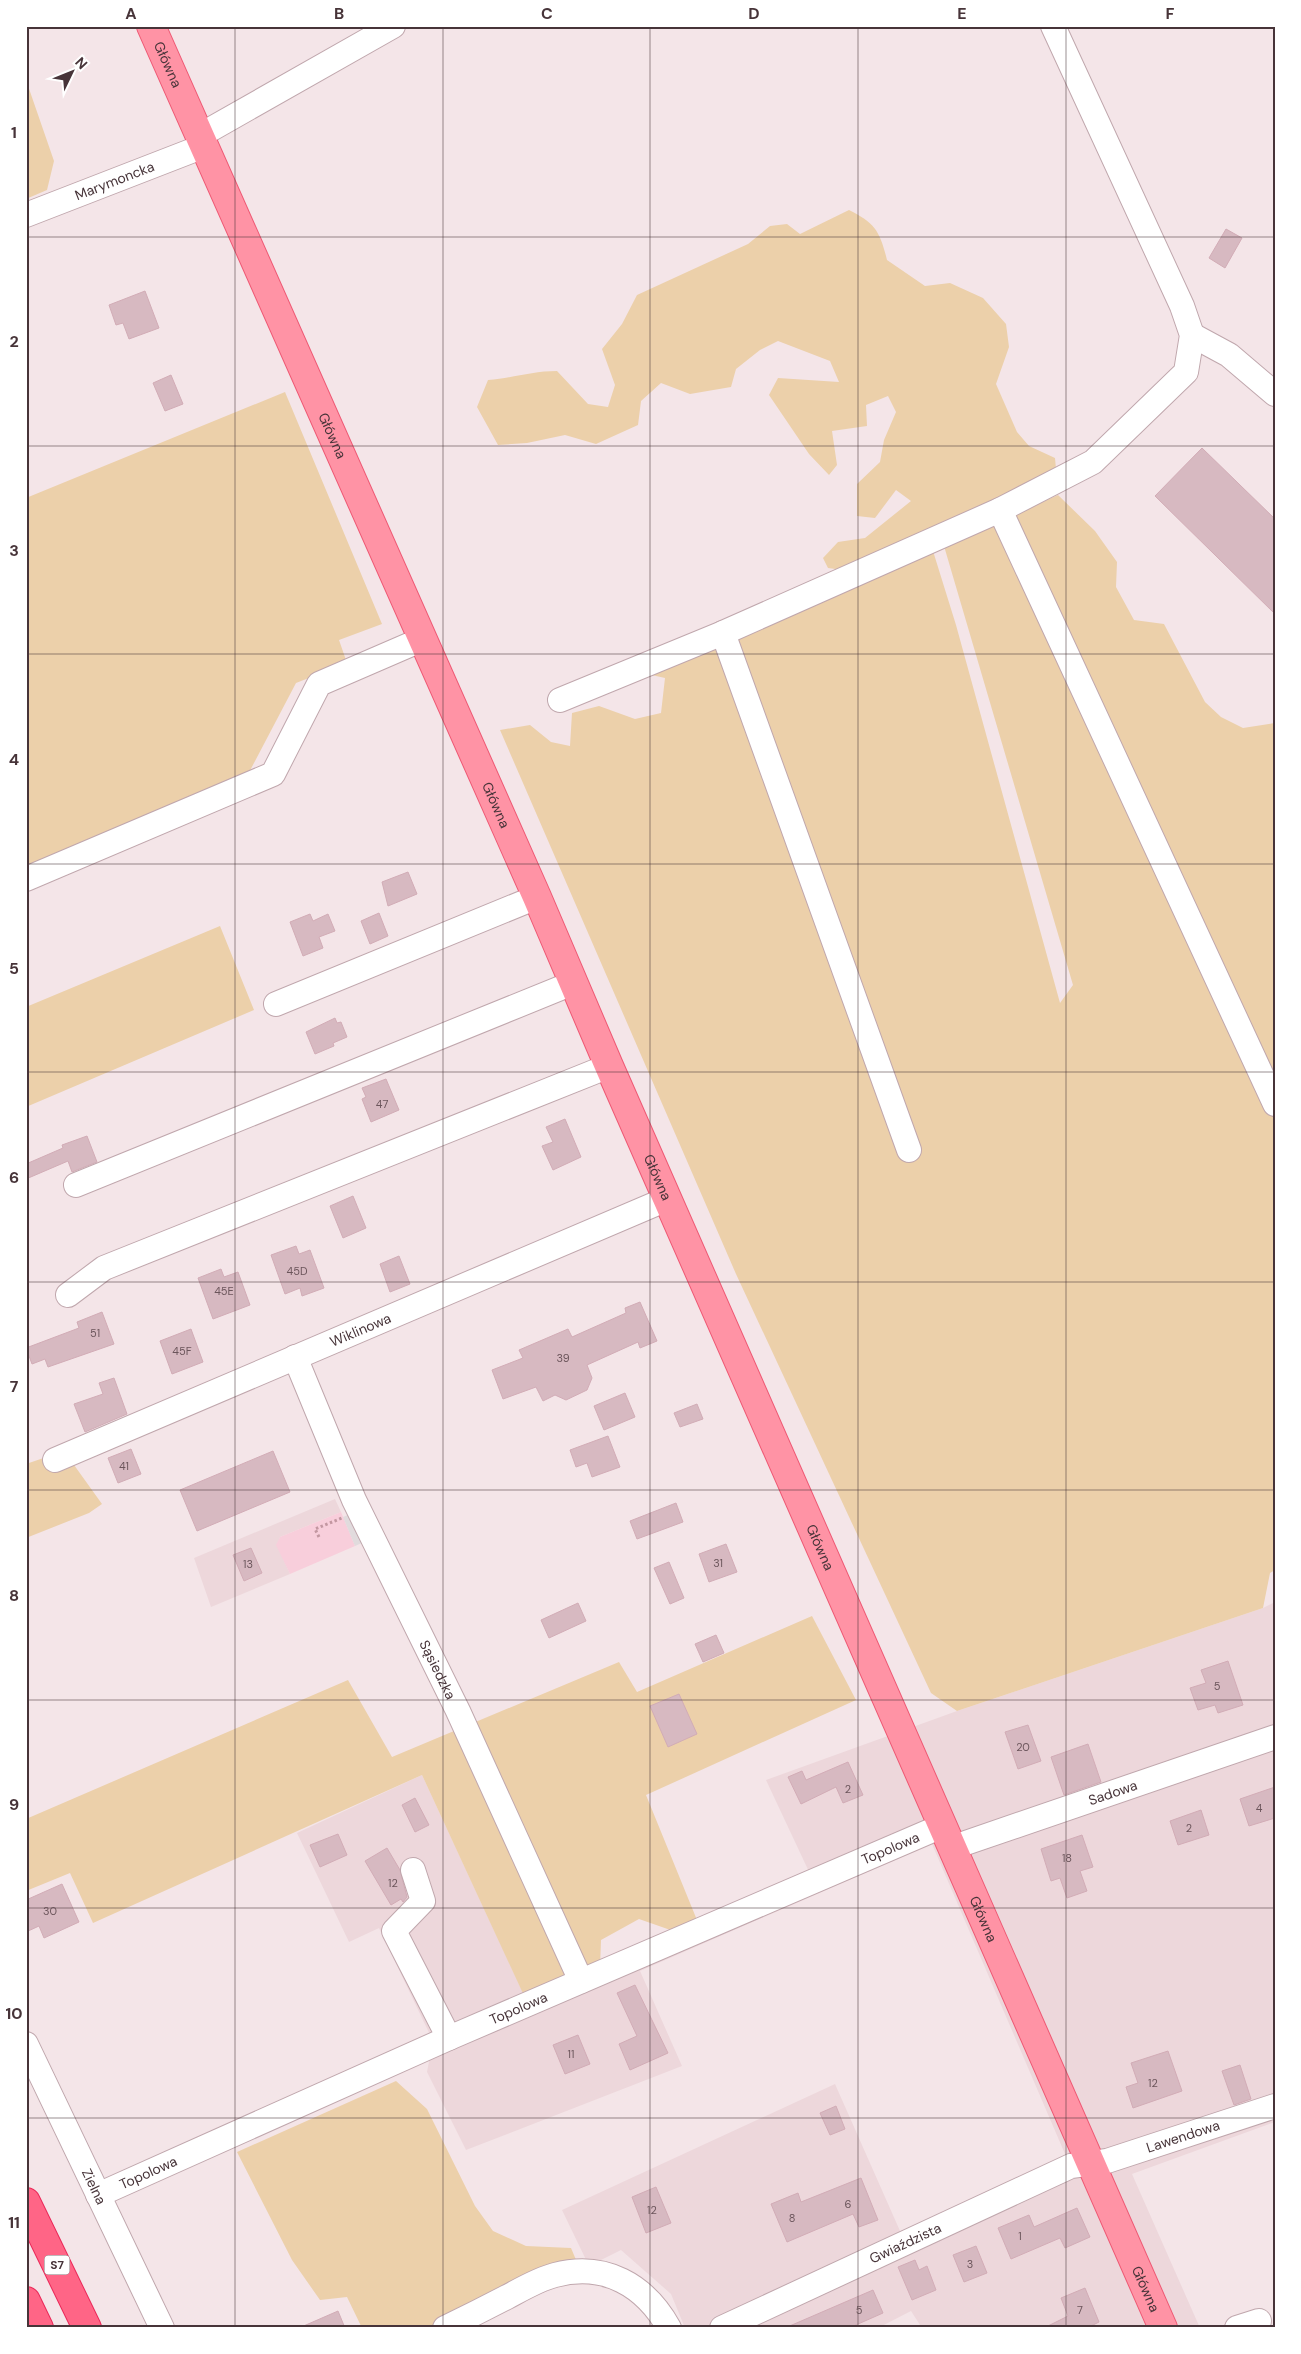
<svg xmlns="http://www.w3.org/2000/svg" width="1301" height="2354" viewBox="0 0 1301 2354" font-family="'DM Sans',sans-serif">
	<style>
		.residential { fill: #edd7db }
		.commercial { fill: #f8cedb }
		.green { fill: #ecd0aa }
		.parking { fill: #e1dbdd }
		.building { fill: #d7b9c1; stroke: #d2acb6 }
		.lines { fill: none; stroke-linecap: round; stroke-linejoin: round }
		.minor-casing { stroke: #c0a7ad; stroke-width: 26 }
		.major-casing { stroke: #ee5974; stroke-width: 30 }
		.highway-casing { stroke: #eb2859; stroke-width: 30 }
		.path { stroke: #c397a1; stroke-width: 3; stroke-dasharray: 2.5 2.5; stroke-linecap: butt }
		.minor { stroke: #fff; stroke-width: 24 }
		.major { stroke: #ff93a5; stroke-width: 28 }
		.highway { stroke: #ff6586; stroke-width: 28 }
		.grid { fill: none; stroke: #473439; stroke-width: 1; stroke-opacity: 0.55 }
		.labels { text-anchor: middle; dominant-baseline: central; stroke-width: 4; stroke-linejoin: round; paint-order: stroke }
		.number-label { font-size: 11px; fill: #6b555b }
		.shield { fill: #fff; stroke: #7e7174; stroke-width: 1 }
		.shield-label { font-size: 12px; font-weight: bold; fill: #473439 }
		.street-label { font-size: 14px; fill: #473439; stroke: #fff }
		.neatline { fill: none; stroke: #473439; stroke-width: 2 }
		.grid-label { font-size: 16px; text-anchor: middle; font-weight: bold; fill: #473439 }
	</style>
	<rect width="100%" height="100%" fill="#f4e5e8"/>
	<!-- residential -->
	<path class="residential" d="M335,1499L341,1512L280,1537L277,1545L290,1574L211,1607L194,1558Z
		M1275,1602V2122L1132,2174L1200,2328H922L911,2311L878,2328H685L671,2294L621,2250L589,2266L562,2210L835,2084L904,2240L1068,2161L932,1844L640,1971L682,2066L466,2150L427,2072L433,2041L379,1928L349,1942L297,1833L422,1775L526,1999L811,1876L766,1780L957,1711L1263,1608Z"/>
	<!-- commercial -->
	<path class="commercial" d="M341,1512L355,1546L290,1574L276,1545L280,1537Z"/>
	<!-- green -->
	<path class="green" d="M26,80L54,161L47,190L26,199Z
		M849,210C875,223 880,231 887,260L925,286L950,283L983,298L1006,324L1009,347L996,384L1017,432L1029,446L1055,458L1056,469L1034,484L843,570L828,568L823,558L838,542L865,538L911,501L896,490L875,518L857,516V484L880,462L884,440L896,412L888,396L866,405L867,426L832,431L837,465L829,475L809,454L769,395L778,378L839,382L830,361L778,341L760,350L736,369L731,387L690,394L661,383L641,401L638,425L596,444L565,435L527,443L498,445L477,407L488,380C513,378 532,371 557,371L588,404L608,407L615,385L602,349L622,324L637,295L748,244L770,226L787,224L800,234Z
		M285,392L382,624L339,640L347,663L296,683L244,782L26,881V498Z
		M1058,495L1095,531L1117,562L1116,587L1134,620L1164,624L1205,702L1221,717L1243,728L1275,723V1570L1270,1573L1263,1608L957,1711L931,1693L736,1274L500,730L530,725L551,742L570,746L572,713L599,706L635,719L661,713L665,678L643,673L933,551L956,625L1060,1003L1073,985L944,546Z
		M220,926L254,1010L26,1107V1007Z
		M64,1451L102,1504L89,1513L26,1538V1464Z
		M812,1616L856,1700L646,1795L699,1925L679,1933L639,1919L601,1940L600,1968L526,2000L422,1775L93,1923L70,1873L26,1891V1819L348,1680L392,1757L619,1662L637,1692Z
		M396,2081L427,2109L475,2206L493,2231L526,2246L571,2248L582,2274L458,2328H362L347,2297L320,2300L292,2260L237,2152Z"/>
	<!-- parking -->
	<path class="parking" d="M359,1510L373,1538L355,1546L343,1517Z"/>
	<!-- building -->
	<path class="building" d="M1226,229L1242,238L1225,268L1209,258Z
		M145,291L159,328L129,339L123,323L116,325L109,305Z
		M171,375L183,404L165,411L153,383Z
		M1202,448L1275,519V614L1155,496Z
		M408,872L417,894L388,906L382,882Z
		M379,913L388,936L370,944L361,921Z
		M310,914L313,921L328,914L335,931L319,937L323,948L303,956L290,922Z
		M335,1018L337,1023L341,1022L347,1037L333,1043L334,1046L315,1054L306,1032Z
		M386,1079L399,1110L371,1122L362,1099L366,1097L362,1088Z
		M565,1119L581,1157L553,1170L542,1146L553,1142L546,1127Z
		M87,1136L97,1162L72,1172L68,1161L26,1179V1164L63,1148L62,1145Z
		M353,1196L366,1228L343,1238L330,1206Z
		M296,1246L299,1254L310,1250L324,1288L302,1296L300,1288L285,1294L271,1255Z
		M399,1256L410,1284L390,1292L380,1264Z
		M221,1269L224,1277L238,1272L250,1305L213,1319L198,1278Z
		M640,1302L657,1341L640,1348L638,1342L587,1365L592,1378L587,1390L566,1400L555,1395L543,1401L536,1387L503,1399L492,1370L523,1358L519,1350L568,1329L572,1337L626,1313L625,1308Z
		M102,1312L114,1344L48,1367L45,1359L32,1364L26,1348L79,1328L77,1322Z
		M191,1329L203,1362L172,1374L160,1341Z
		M114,1378L127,1414L85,1432L74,1404L103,1394L99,1383Z
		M625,1393L635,1417L604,1430L594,1406Z
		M697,1404L703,1419L680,1427L674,1413Z
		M608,1436L620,1467L592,1477L587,1463L576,1467L570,1450Z
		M131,1449L141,1474L118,1483L108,1458Z
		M273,1451L290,1492L197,1531L180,1490Z
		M676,1503L683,1522L637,1539L630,1521Z
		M726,1544L737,1572L709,1582L699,1554Z
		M251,1548L262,1573L244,1581L233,1555Z
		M669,1562L684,1598L670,1604L654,1568Z
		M578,1603L586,1621L549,1638L541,1620Z
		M716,1635L724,1653L703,1662L695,1644Z
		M1228,1661L1243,1705L1218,1713L1215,1705L1198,1710L1190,1688L1206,1683L1201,1670Z
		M679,1694L697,1734L668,1747L650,1706Z
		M1028,1725L1041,1761L1018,1769L1005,1732Z
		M1088,1744L1101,1782L1064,1795L1051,1757Z
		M848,1762L863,1795L843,1803L836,1787L801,1804L788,1777L802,1771L806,1780Z
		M1275,1787V1818L1249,1826L1240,1799Z
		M415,1798L429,1825L415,1832L402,1805Z
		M1201,1810L1209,1835L1178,1845L1170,1821Z
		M338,1834L347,1855L320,1867L310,1845Z
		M1082,1835L1093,1867L1080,1871L1087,1891L1067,1898L1060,1878L1051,1881L1041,1849Z
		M387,1848L400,1870L407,1897L403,1902L401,1899L391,1905L365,1861Z
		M62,1884L79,1922L44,1938L39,1926L26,1932V1900Z
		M635,1985L668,2053L630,2070L619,2044L637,2036L617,1993Z
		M578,2035L590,2064L565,2074L553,2045Z
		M1168,2051L1182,2091L1133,2108L1126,2087L1138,2083L1131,2063Z
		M1240,2065L1251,2099L1234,2105L1222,2071Z
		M836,2106L845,2129L830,2135L820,2113Z
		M861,2178L878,2220L859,2227L853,2214L787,2242L771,2204L798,2193L801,2202Z
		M656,2187L671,2223L646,2233L632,2197Z
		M1077,2208L1090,2237L1065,2248L1060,2238L1011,2259L998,2228L1029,2215L1034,2227Z
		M976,2246L987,2273L964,2282L953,2255Z
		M915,2260L919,2270L927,2266L936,2290L912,2300L898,2267Z
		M1085,2288L1099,2322L1087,2328H1044L1068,2316L1061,2298Z
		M873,2290L883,2313L849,2328H785Z
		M338,2311L345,2328H299Z"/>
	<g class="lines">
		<defs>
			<g id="minor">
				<path d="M1053,26L1182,306L1192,335L1186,372L1093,462L1000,510L1275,1104"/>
				<path d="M199,136L393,26"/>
				<path id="s1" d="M26,215L204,146"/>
				<path d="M1192,335L1229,355L1275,394"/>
				<path d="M723,633L909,1150"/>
				<path d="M560,700L723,633L1000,510"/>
				<path d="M26,879L273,774L319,684L423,639"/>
				<path d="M276,1004L537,897"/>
				<path d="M76,1185L573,983"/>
				<path d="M68,1295L104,1268L609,1066"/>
				<path id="s2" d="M295,1357L354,1500L458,1711L581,1981"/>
				<path id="s3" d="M55,1460L667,1199"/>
				<path id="s4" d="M951,1848L1275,1737"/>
				<path d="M413,1870L423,1901L394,1931L449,2038"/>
				<path id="s5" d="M26,2044L162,2328"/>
				<path id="s6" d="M98,2195L449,2038L942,1826"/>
				<path d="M445,2328C466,2318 486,2308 507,2297C522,2289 539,2279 555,2275C605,2262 645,2285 669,2328"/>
				<path id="s7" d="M722,2328L1071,2166L1107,2161L1275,2106"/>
				<path d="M1237,2328L1259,2321"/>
			</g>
			<g id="major">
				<path id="s8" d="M151,26L537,897L609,1066L1163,2328"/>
			</g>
			<path id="highway" d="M26,2202L87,2328
				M26,2301L39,2328"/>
		</defs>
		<!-- minor casing -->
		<use href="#minor" class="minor-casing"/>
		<!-- major casing -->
		<use href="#major" class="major-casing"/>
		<!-- highway casing -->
		<use href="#highway" class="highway-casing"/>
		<!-- path -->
		<path class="path" d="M319,1537L315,1529L342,1518"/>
		<!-- minor -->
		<use href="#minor" class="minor"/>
		<!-- major -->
		<use href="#major" class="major"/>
		<!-- highway -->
		<use href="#highway" class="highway"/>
	</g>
	<!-- grid -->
	<path class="grid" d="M235,26V2328M443,26V2328M650,26V2328M858,26V2328M1066,26V2328M26,237H1275M26,446H1275M26,654H1275M26,864H1275M26,1072H1275M26,1282H1275M26,1490H1275M26,1700H1275M26,1908H1275M26,2118H1275"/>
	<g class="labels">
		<!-- number labels -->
		<g class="number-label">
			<text x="382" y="1104">47</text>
			<text x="297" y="1271">45D</text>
			<text x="224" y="1291">45E</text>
			<text x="95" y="1333">51</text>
			<text x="182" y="1351">45F</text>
			<text x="563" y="1358">39</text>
			<text x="124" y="1466">41</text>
			<text x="718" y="1563">31</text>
			<text x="248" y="1564">13</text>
			<text x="1217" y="1686">5</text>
			<text x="1023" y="1747">20</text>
			<text x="848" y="1789">2</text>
			<text x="1259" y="1808">4</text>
			<text x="1189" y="1828">2</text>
			<text x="1067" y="1858">18</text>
			<text x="393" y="1883">12</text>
			<text x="50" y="1911">30</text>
			<text x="571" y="2054">11</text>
			<text x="1153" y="2083">12</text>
			<text x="848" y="2204">6</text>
			<text x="652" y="2210">12</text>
			<text x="792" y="2218">8</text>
			<text x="1020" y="2236">1</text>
			<text x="970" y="2264">3</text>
			<text x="859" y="2310">5</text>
			<text x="1080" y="2310">7</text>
		</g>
		<!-- shield labels -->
		<rect class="shield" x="44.5" y="2255.5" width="25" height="19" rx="4"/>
		<g class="shield-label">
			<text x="57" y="2265">S7</text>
		</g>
		<!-- street labels -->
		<g class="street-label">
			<text stroke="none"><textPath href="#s8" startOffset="42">Główna</textPath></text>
			<text stroke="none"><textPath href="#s1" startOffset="95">Marymoncka</textPath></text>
			<text stroke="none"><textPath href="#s8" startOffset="448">Główna</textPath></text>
			<text stroke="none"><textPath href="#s8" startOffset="852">Główna</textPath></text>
			<text stroke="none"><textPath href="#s8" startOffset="1258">Główna</textPath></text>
			<text stroke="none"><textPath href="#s3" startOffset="332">Wiklinowa</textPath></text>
			<text stroke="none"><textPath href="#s8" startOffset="1662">Główna</textPath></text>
			<text stroke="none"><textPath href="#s2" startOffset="344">Sąsiedzka</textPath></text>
			<text stroke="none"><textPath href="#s4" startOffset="171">Sadowa</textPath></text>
			<text stroke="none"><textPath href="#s6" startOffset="865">Topolowa</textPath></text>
			<text stroke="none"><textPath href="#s8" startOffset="2068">Główna</textPath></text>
			<text stroke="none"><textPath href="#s6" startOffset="460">Topolowa</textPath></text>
			<text stroke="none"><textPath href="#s7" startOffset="501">Lawendowa</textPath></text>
			<text stroke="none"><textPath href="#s6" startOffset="55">Topolowa</textPath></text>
			<text stroke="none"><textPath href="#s5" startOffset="158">Zielna</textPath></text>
			<text stroke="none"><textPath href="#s7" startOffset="202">Gwiaździsta</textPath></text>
			<text stroke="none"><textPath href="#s8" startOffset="2472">Główna</textPath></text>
		</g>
	</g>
	<!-- border -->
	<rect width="1301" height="2354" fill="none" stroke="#ffffff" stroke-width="55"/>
	<!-- north arrow -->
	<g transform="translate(72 72) rotate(47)" stroke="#ffffff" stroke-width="4" paint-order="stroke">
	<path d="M0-4L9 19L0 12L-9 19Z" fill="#473439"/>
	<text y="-8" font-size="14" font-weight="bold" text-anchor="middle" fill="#473439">N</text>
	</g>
	<rect x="28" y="28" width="1246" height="2298" class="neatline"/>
	<g class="grid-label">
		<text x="131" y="19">A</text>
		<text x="339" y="19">B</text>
		<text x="547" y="19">C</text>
		<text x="754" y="19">D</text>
		<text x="962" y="19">E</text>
		<text x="1170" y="19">F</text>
		<text x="14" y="138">1</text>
		<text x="14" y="347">2</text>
		<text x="14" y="556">3</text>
		<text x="14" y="765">4</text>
		<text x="14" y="974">5</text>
		<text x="14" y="1183">6</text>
		<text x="14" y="1392">7</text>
		<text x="14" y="1601">8</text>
		<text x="14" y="1810">9</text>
		<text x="14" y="2019">10</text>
		<text x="14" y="2228">11</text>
	</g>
</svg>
